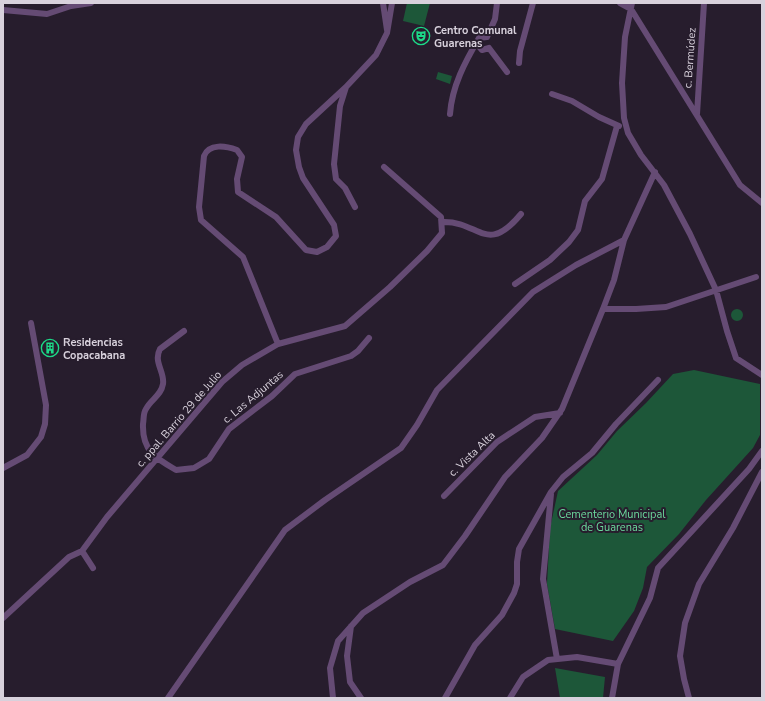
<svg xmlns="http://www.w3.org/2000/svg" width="765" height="701" viewBox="0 0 765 701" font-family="'Nunito Sans',sans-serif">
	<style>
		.green { fill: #1d5739 }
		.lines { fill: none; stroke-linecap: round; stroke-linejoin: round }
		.minor { stroke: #654b74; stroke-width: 6 }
		.labels { text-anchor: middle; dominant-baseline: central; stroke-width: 4; stroke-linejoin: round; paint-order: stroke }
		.poi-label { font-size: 11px; font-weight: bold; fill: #d8d1dc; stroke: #271d2d; text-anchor: start }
		.street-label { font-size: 11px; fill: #d8d1dc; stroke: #271d2d }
		.park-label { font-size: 11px; fill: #6bd89c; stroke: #271d2d }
	</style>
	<rect width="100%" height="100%" fill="#271d2d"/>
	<!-- green -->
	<path class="green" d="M407,3H430L424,26L403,21Z
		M438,72L452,76L450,84L436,79Z
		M731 315a6 6 0 1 1 12 0a6 6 0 1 1-12 0Z
		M694,370L760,384V435L753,448L706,500L679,534L647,567L643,588L634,611L613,641L555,629L547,584L550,528L558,491L597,455L617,431L646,403L673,374Z
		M555,668L605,677L603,698H560Z"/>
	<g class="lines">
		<!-- minor -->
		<path class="minor" d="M383,3L387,30
			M620,3L631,9L740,185L762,203
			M632,3L625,37L622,83L624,118L628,133L641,155L664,185L690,234L716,290L727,331L736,358L762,375
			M3,10L47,14L71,6L91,3
			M487,37L495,19L497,3
			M477,44L482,50L489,48
			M489,48L507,72
			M519,63L520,51L533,3
			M346,87L340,106L334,164L336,179L345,188L355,207
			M552,94L572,101L599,117L619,126
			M450,114C452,86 465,62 479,38L487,37
			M697,114L704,3
			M443,222C480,221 486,256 521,214
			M515,284L550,260L569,242L578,230L585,201L602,179L617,126
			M603,309H636L666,307L756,277
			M184,331L160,349C153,362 165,372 163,384C161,396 151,399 146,409C143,413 144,419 143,424C142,450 155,458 176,470L194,468L209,459L229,429L272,396L295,374L351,356L358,351L369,338
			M278,344L345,326L390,287L427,251L442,233L441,217L384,167
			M3,468L27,455L41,437L45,424L46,405L31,323
			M551,494L543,579L557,659
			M444,496L497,442L535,417L560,413
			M82,551L93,568
			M3,618L69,557L82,551L107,517L222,382L242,365L278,344L243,257L201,220L199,207L204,156C209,143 226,146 237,150L242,157L237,179L238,192L276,217L306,250L317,252L327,247L336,236L334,225L303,178L299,167L296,150L298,137L306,124L346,87L376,55L387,33L392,3
			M351,626L347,656L350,682L361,698
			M168,698L285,530L325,500L401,448L417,425L437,390L533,292L576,265L624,240
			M333,698L330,668L338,641L363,613L410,582L443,565L465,536L505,477L542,438L562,409L603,309L614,280L624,240L655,172
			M445,698L475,645L502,615L514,593L517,584V562L519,549L551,492L563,477L592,453L616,424L658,380
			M510,698L523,677L548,660L577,657L618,664
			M612,698L618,664L650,598L658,568L749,469L762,451
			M689,698L684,679L680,656L685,623L699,584L733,528L762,472"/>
	</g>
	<!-- icons -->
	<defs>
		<symbol id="theatre-ring" viewBox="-11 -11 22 22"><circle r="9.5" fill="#271d2d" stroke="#1cd988" stroke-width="1.5"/><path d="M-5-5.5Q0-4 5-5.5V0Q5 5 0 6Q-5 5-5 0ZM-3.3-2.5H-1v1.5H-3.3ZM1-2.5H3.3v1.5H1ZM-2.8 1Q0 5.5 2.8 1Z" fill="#1cd988"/></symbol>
		<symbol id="building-ring" viewBox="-11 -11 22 22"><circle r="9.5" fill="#271d2d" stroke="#1cd988" stroke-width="1.5"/><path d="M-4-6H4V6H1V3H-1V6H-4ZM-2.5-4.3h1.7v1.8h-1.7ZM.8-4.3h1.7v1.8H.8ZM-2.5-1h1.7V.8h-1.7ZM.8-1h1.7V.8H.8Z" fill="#1cd988"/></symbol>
	</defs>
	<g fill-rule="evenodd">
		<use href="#theatre-ring" x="411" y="26" width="20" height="20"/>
		<use href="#building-ring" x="40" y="338" width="20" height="20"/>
	</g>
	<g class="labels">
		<!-- poi labels -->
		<g class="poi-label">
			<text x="434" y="30">Centro Comunal<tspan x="434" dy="13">Guarenas</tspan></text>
			<text x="63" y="342">Residencias<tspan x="63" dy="13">Copacabana</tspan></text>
		</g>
		<!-- street labels -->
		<g class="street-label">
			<text transform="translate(690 58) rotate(-86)">c. Bermúdez</text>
			<text transform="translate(253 397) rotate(-40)">c. Las Adjuntas</text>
			<text transform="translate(179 419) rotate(-49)">c. ppal. Barrio 29 de Julio</text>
			<text transform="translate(472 454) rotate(-44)">c. Vista Alta</text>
		</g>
		<!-- park labels -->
		<g class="park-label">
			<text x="612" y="514">Cementerio Municipal<tspan x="612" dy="13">de Guarenas</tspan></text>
		</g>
	</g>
	<!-- border -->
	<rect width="765" height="701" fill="none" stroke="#d8d1dc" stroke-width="8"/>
</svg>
